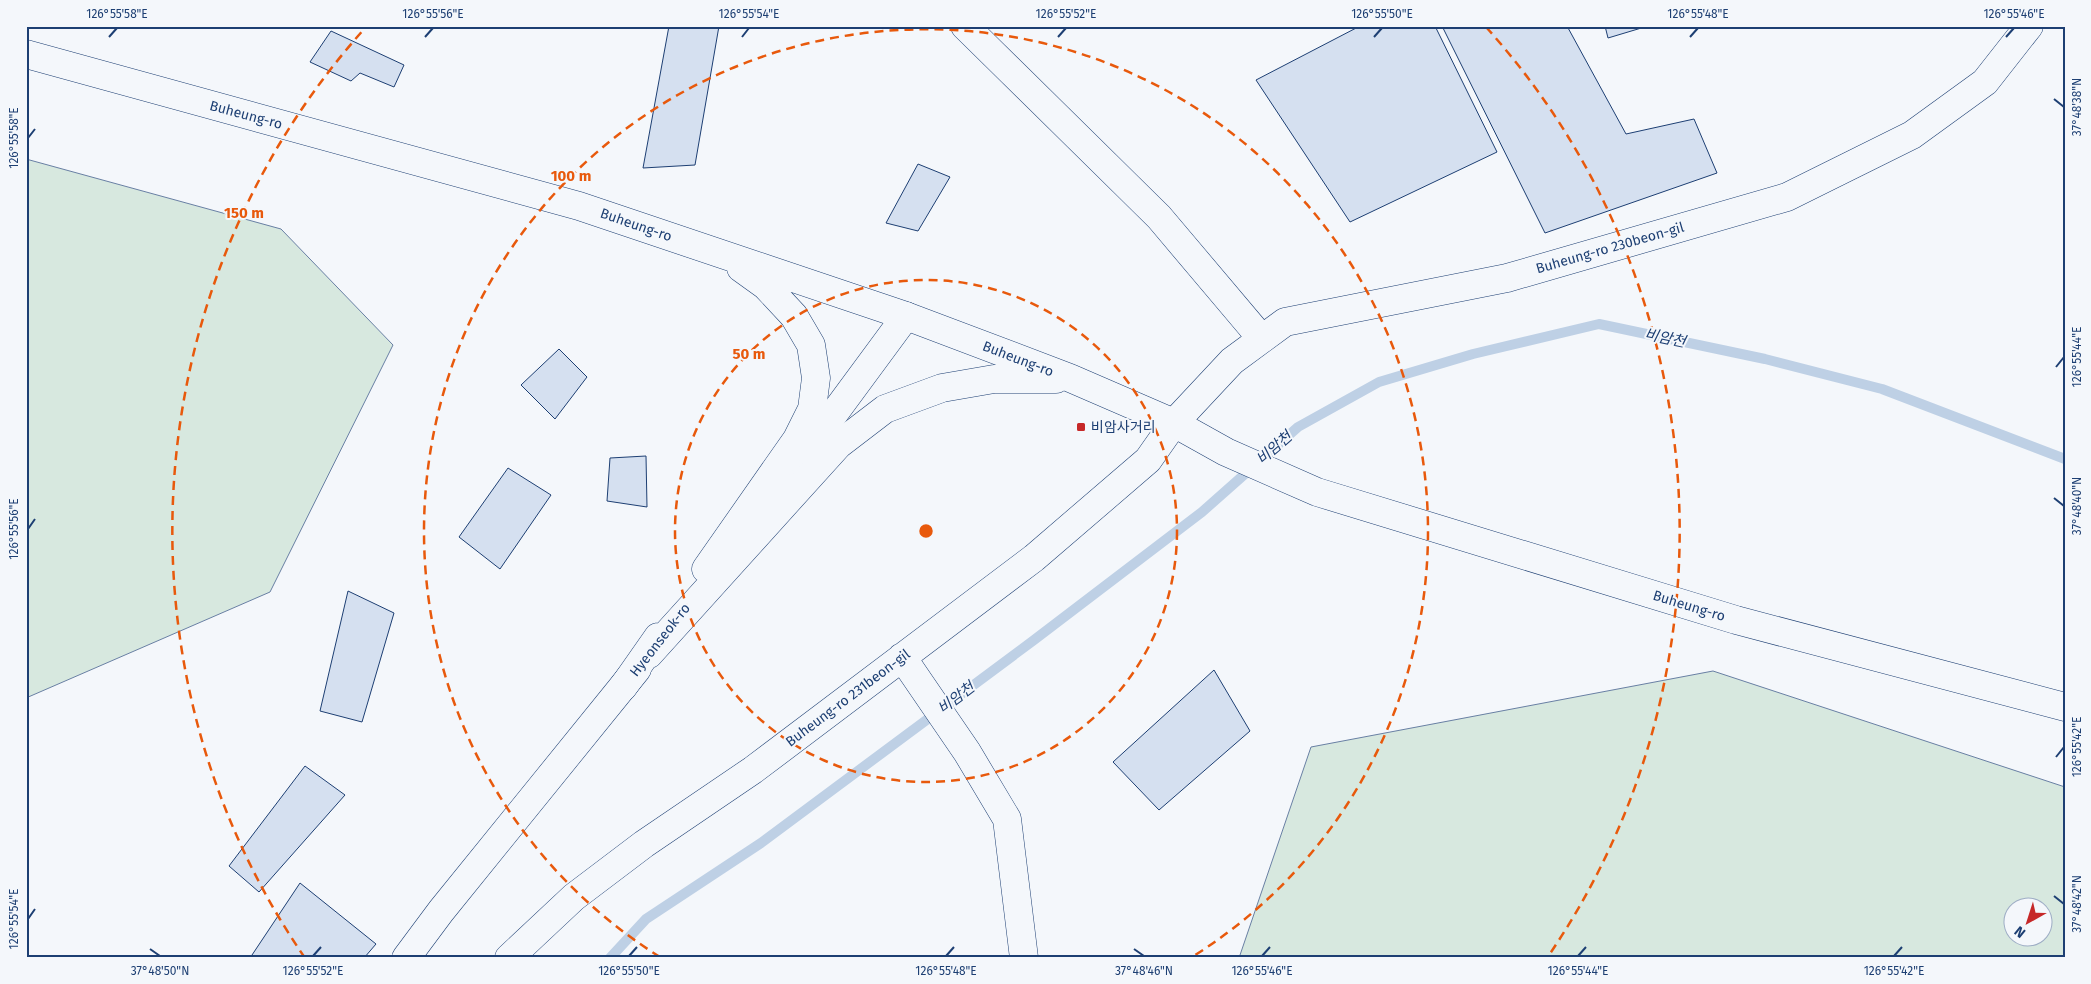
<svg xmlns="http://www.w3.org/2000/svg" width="2091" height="984" viewBox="0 0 2091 984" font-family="'Fira Sans','Noto Sans KR',sans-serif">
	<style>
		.green { fill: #d7e8df; stroke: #687fa3; fill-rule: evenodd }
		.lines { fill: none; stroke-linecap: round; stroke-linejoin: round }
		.stream { stroke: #bed0e5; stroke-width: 10 }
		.building { fill: #d5e0f0; stroke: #1d3f73 }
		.minor-casing { stroke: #1d3f73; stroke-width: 29 }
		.tertiary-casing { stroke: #1d3f73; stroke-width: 29 }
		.secondary-casing { stroke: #1d3f73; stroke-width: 29 }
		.minor { stroke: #f4f7fb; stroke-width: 28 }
		.tertiary { stroke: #f4f7fb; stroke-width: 28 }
		.secondary { stroke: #f4f7fb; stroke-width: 28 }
		.ticks { fill: none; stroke: #1d3f73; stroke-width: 2 }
		.ring { fill: none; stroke: #e8590c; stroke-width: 2.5; stroke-dasharray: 9 6 }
		.poi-dot { fill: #c62828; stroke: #f4f7fb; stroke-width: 2 }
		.labels { text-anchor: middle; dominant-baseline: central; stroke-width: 4; stroke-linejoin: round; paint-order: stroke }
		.street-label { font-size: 14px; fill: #1d3f73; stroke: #f4f7fb }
		.poi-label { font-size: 14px; fill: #1d3f73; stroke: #f4f7fb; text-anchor: start }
		.water-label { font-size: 15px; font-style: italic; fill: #1d3f73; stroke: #f4f7fb }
		.centre { fill: #e8590c; stroke: #f4f7fb; stroke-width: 2.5 }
		.ring-label { font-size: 15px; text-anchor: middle; font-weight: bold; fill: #e8590c; stroke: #f4f7fb; stroke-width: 4; stroke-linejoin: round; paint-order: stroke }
		.neatline { fill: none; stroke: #1d3f73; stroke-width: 2 }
		.ticks-label { font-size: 12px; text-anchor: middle; fill: #1d3f73 }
	</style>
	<rect width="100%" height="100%" fill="#f4f7fb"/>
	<!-- green -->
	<path class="green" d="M26,159L281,229L393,345L270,592L26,698Z
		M1713,671L2065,787V958H1239L1311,747ZM2014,906H2044V936H2014Z"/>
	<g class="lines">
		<!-- stream -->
		<path class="stream" d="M610,958L646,919L761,843L1034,640L1202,512L1298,427L1379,382L1473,354L1599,324L1765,359L1882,389L2065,459"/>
	</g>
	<!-- building -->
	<path class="building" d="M669,26H719L695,165L643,168Z
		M1360,26H1435L1497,152L1350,222L1256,80Z
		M1442,26H1567L1626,134L1694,119L1717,173L1545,233Z
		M1605,26H1648L1608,38Z
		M331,31L404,65L394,87L360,73L351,81L310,62Z
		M918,164L950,177L918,231L886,223Z
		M559,349L587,377L555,419L521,385Z
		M646,456L647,507L607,501L610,458Z
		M508,468L551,495L500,569L459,537Z
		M348,591L394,613L362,722L320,711Z
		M1214,670L1250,731L1159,810L1113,762Z
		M305,766L345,795L259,892L229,866Z
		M300,883L376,944L364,958H250Z"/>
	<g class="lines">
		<defs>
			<path id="minor" d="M965,26L1159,217L1262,339
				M902,657L967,752L1007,819L1024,958
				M509,958L574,897L644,844L753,770L1034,558L1148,460L1174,423L1232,361L1285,322L1507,278L1787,197L1912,135L1985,82L2029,26"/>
			<path id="tertiary" d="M757,518L906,316
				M406,958L441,911L637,669"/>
			<path id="secondary" d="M26,54L579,206L906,316L1070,378L1174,423L1226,452L1317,492L1736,620L2065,707
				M706,569L797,439L812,409L816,378L811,345L794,316L766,286L741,268
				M649,654L838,445L885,409L942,388L994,379H1056
				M623,687L658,637"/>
		</defs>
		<!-- minor casing -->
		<use href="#minor" class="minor-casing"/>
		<!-- tertiary casing -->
		<use href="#tertiary" class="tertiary-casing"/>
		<!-- secondary casing -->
		<use href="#secondary" class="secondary-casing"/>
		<!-- minor -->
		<use href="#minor" class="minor"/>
		<!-- tertiary -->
		<use href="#tertiary" class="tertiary"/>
		<!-- secondary -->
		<use href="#secondary" class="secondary"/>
	</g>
	<!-- ticks -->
	<path class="ticks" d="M109,37L117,28M425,37L433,28M742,37L749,28M1058,37L1066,28M1374,37L1382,28M1690,37L1698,28M2006,37L2014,28M2054,99L2064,107M28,138L35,129M2056,367L2064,357M2054,498L2064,506M28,529L35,519M2056,757L2064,747M2054,896L2064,904M28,919L35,909M150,949L160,956M1134,949L1144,956M313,956L321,947M629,956L637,947M946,956L954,947M1262,956L1270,947M1578,956L1586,947M1894,956L1902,947"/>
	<!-- distance rings -->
	<g class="ring">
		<circle cx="926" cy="531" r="251"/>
		<path d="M660 957A502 502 0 1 1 1192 957"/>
		<path d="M305 958A753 753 0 0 1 366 27M1486 27A753 753 0 0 1 1547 958"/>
	</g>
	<!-- markers -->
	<rect class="poi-dot" x="1076" y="422" width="10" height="10" rx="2.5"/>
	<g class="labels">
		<!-- street labels -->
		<g class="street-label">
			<text transform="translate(246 115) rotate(15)">Buheung-ro</text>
			<text transform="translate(636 225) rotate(19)">Buheung-ro</text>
			<text transform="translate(1610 248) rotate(-16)">Buheung-ro 230beon-gil</text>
			<text transform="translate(1018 359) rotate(21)">Buheung-ro</text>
			<text transform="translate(1689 606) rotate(17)">Buheung-ro</text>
			<text transform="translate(660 640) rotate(-52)">Hyeonseok-ro</text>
			<text transform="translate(848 698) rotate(-37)">Buheung-ro 231beon-gil</text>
		</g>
		<!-- poi labels -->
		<g class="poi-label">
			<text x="1091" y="427">비암사거리</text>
		</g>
		<!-- water labels -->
		<g class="water-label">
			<text transform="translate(1665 338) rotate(12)">비암천</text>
			<text transform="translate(1274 448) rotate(-41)">비암천</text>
			<text transform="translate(956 698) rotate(-37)">비암천</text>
		</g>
	</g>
	<circle cx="926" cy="531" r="8" class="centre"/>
	<g class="ring-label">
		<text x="571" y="181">100 m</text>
		<text x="244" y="218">150 m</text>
		<text x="749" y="359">50 m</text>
	</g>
	<!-- border -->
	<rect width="2091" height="984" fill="none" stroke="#f4f7fb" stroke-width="55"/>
	<!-- north arrow -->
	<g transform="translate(2028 922) rotate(219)"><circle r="24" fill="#f4f7fb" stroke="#9eadc5"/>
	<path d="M0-4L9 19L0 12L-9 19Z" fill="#c62828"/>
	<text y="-8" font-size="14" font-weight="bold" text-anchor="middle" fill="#1d3f73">N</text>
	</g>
	<rect x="28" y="28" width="2036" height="928" class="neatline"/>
	<g class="ticks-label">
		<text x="117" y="18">126°55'58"E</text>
		<text x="433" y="18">126°55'56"E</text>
		<text x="749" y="18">126°55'54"E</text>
		<text x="1066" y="18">126°55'52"E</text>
		<text x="1382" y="18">126°55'50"E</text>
		<text x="1698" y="18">126°55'48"E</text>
		<text x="2014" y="18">126°55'46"E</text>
		<text transform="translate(2077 107) rotate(-90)" y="4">37°48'38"N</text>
		<text transform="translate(14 138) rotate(-90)" y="4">126°55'58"E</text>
		<text transform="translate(2077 357) rotate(-90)" y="4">126°55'44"E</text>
		<text transform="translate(2077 506) rotate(-90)" y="4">37°48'40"N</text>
		<text transform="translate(14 529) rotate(-90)" y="4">126°55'56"E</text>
		<text transform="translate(2077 747) rotate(-90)" y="4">126°55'42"E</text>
		<text transform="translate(2077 904) rotate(-90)" y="4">37°48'42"N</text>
		<text transform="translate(14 919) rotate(-90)" y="4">126°55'54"E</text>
		<text x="160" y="975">37°48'50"N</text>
		<text x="313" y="975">126°55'52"E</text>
		<text x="629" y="975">126°55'50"E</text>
		<text x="946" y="975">126°55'48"E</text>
		<text x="1144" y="975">37°48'46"N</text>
		<text x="1262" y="975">126°55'46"E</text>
		<text x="1578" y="975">126°55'44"E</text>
		<text x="1894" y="975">126°55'42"E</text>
	</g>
</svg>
